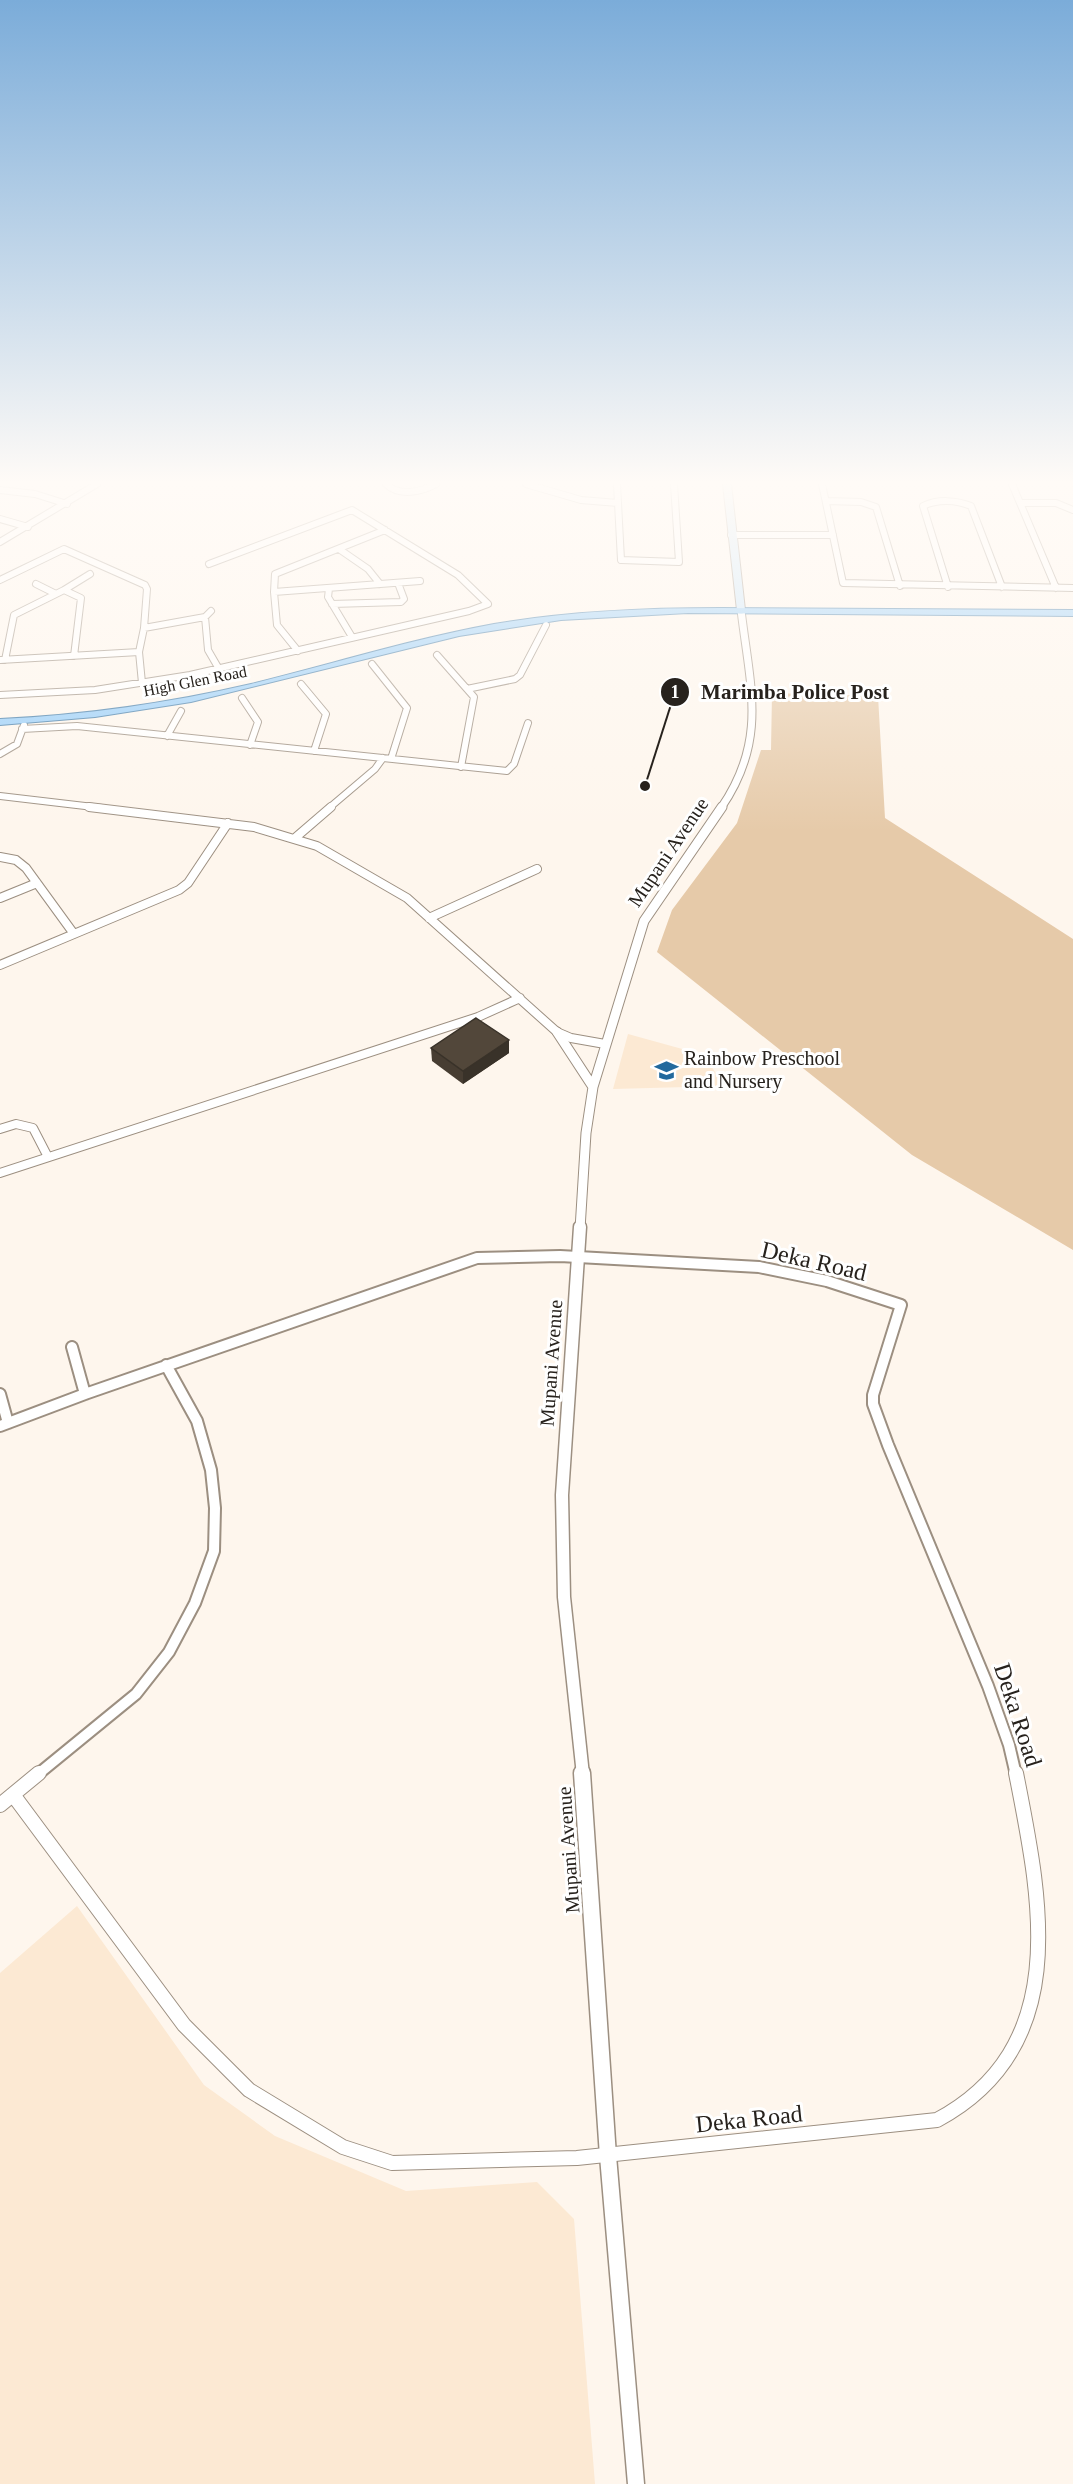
<svg xmlns="http://www.w3.org/2000/svg" width="1073" height="2484" viewBox="0 0 1073 2484" font-family="'Times New Roman',serif">
	<style>
		.built { fill: #fce9d3 }
		.green { fill: #e6caa9 }
		.lines { fill: none; stroke-linecap: round; stroke-linejoin: round }
		.minor-far3-casing { stroke: #9c8f81; stroke-width: 8 }
		.minor-far2-casing { stroke: #9c8f81; stroke-width: 10 }
		.minor-far1-casing { stroke: #9c8f81; stroke-width: 14 }
		.minor-casing { stroke: #9c8f81; stroke-width: 16 }
		.tertiary-far3-casing { stroke: #9c8f81; stroke-width: 9 }
		.tertiary-far2-casing { stroke: #9c8f81; stroke-width: 11 }
		.tertiary-far1-casing { stroke: #9c8f81; stroke-width: 15 }
		.tertiary-casing { stroke: #9c8f81; stroke-width: 19 }
		.secondary-casing { stroke: #9c8f81; stroke-width: 10 }
		.primary-casing { stroke: #427ca9; stroke-width: 2 }
		.minor-far3 { stroke: #fff; stroke-width: 6 }
		.minor-far2 { stroke: #fff; stroke-width: 8 }
		.minor-far1 { stroke: #fff; stroke-width: 10 }
		.minor { stroke: #fff; stroke-width: 14 }
		.tertiary-far3 { stroke: #fff; stroke-width: 7 }
		.tertiary-far2 { stroke: #fff; stroke-width: 9 }
		.tertiary-far1 { stroke: #fff; stroke-width: 12 }
		.tertiary { stroke: #fff; stroke-width: 16 }
		.secondary { stroke: #cae6fc; stroke-width: 8 }
		.primary { fill: #96cdf9; fill-rule: evenodd }
		.wall { fill: #473d32 }
		.shaded-wall { fill: #393229 }
		.building { fill: #52473a; stroke: #393229; stroke-width: 1.5 }
		.labels { text-anchor: middle; dominant-baseline: central; stroke-width: 6; stroke-linejoin: round; paint-order: stroke }
		.far-street-label { font-size: 16px; fill: #27221d; stroke: #fff }
		.street-label { font-size: 20px; fill: #27221d; stroke: #fff }
		.poi-label { font-size: 20px; fill: #27221d; stroke: #fff; text-anchor: start }
		.near-street-label { font-size: 24px; fill: #27221d; stroke: #fff }
		.leader { fill: none; stroke: #27221d; stroke-width: 2 }
		.callout-dot { fill: #27221d; stroke: #fff; stroke-width: 2 }
		.mark-label { font-size: 18px; text-anchor: middle; font-weight: bold; fill: #fff }
		.callout-label { font-size: 21px; text-anchor: middle; font-weight: bold; fill: #27221d; stroke: #fff; stroke-width: 6; stroke-linejoin: round; paint-order: stroke }
	</style>
	<rect width="100%" height="100%" fill="#fef6ed"/>
	<!-- built -->
	<path class="built" d="M628,1034L704,1055L724,1086L613,1089Z
		M77,1906L204,2085L275,2136L406,2191L537,2182L574,2219L595,2484H0V1973Z"/>
	<!-- green -->
	<path class="green" d="M772,693L878,696L885,818L1073,939V1250L912,1155L657,952L672,910L737,823L761,750H771Z"/>
	<g class="lines">
		<defs>
			<path id="minor-far3" d="M386,484C399,497 421,492 436,484
				M526,484L581,500L618,503
				M617,484L621,560L679,562L674,484
				M822,484L843,583L1073,588
				M1012,484L1056,588
				M0,490L35,494L67,504
				M826,501L861,502L876,507L900,586
				M1020,503H1056L1073,510
				M0,519L28,527
				M385,530L275,574L274,592L420,581
				M731,535H833
				M0,542L97,484
				M339,549L368,569L380,584
				M0,580L64,549L145,585L147,589L144,628L139,652L142,683
				M36,584L54,593
				M948,587L923,506C938,499 956,500 971,506L1002,587
				M329,589L328,597L352,637
				M64,590L90,574
				M274,592L277,625L298,651
				M332,604L401,602L404,599L398,583
				M211,611L205,617L208,650L219,669
				M144,628L205,617
				M437,655L474,697L461,767
				M0,660L139,652
				M5,660L14,615L64,590L81,598L74,656
				M372,664L407,708L391,759
				M301,684L326,714L314,751
				M467,689L515,679L520,675L546,625
				M0,695L95,690L190,675L469,611L488,604L458,575L352,510L209,564
				M242,698L258,722L250,745
				M22,729L77,726L507,771L514,764L528,723
				M167,736L181,711
				M0,754L17,744L24,725
				M0,796L102,808
				M329,808L375,769L383,758"/>
			<path id="minor-far2" d="M89,807L254,827L317,846L407,898L557,1032L571,1038L605,1044
				M295,838L331,807
				M0,857L16,860L26,868L74,934
				M0,898L37,883
				M429,918L537,869
				M0,965L179,890L188,883L228,823
				M0,1129L16,1124L33,1128L48,1157
				M0,1173L478,1017L520,998"/>
			<path id="minor-far1" d="M72,1347L85,1394
				M0,1394L8,1423
				M0,1426L85,1394L477,1258L560,1256L759,1267L827,1281L901,1305L873,1395V1404L888,1445L988,1686L1009,1745L1016,1775
				M37,1775L136,1694L169,1652L195,1603L214,1551L215,1508L211,1470L197,1421L166,1365"/>
			<path id="minor" d="M14,1796L184,2025L249,2090L343,2147L392,2163L577,2158L937,2120C1073,2047 1041,1900 1016,1773
				M0,1805L39,1773"/>
			<path id="tertiary-far3" d="M721,808C768,740 750,686 741,610"/>
			<path id="tertiary-far2" d="M557,1032L593,1087
				M580,1229L586,1133L593,1087L644,921L722,807"/>
			<path id="tertiary-far1" d="M580,1227L562,1495L564,1597L583,1775"/>
			<path id="tertiary" d="M582,1773L608,2156L636,2484"/>
			<path id="secondary" d="M727,484L741,610"/>
			<path id="primary" d="M720,608L1073,610V616L688,613L561,620L459,636L191,702L95,717L0,725V719C85,715 169,703 251,684C332,664 412,639 494,624C569,611 644,608 720,608Z"/>
		</defs>
		<!-- minor-far3 casing -->
		<use href="#minor-far3" class="minor-far3-casing"/>
		<!-- minor-far2 casing -->
		<use href="#minor-far2" class="minor-far2-casing"/>
		<!-- minor-far1 casing -->
		<use href="#minor-far1" class="minor-far1-casing"/>
		<!-- minor casing -->
		<use href="#minor" class="minor-casing"/>
		<!-- tertiary-far3 casing -->
		<use href="#tertiary-far3" class="tertiary-far3-casing"/>
		<!-- tertiary-far2 casing -->
		<use href="#tertiary-far2" class="tertiary-far2-casing"/>
		<!-- tertiary-far1 casing -->
		<use href="#tertiary-far1" class="tertiary-far1-casing"/>
		<!-- tertiary casing -->
		<use href="#tertiary" class="tertiary-casing"/>
		<!-- secondary casing -->
		<use href="#secondary" class="secondary-casing"/>
		<!-- primary casing -->
		<use href="#primary" class="primary-casing"/>
		<!-- minor-far3 -->
		<use href="#minor-far3" class="minor-far3"/>
		<!-- minor-far2 -->
		<use href="#minor-far2" class="minor-far2"/>
		<!-- minor-far1 -->
		<use href="#minor-far1" class="minor-far1"/>
		<!-- minor -->
		<use href="#minor" class="minor"/>
		<!-- tertiary-far3 -->
		<use href="#tertiary-far3" class="tertiary-far3"/>
		<!-- tertiary-far2 -->
		<use href="#tertiary-far2" class="tertiary-far2"/>
		<!-- tertiary-far1 -->
		<use href="#tertiary-far1" class="tertiary-far1"/>
		<!-- tertiary -->
		<use href="#tertiary" class="tertiary"/>
		<!-- secondary -->
		<use href="#secondary" class="secondary"/>
		<!-- primary -->
		<use href="#primary" class="primary"/>
	</g>
	<!-- wall -->
	<path class="wall" d="M509,1040V1053L463,1084L432,1061L431,1048Z"/>
	<!-- shaded-wall -->
	<path class="shaded-wall" d="M509,1040V1053L463,1084V1071Z"/>
	<!-- building -->
	<path class="building" d="M476,1018L509,1040L463,1071L431,1048Z"/>
	<!-- sky -->
	<linearGradient id="sky" x2="0" y2="1"><stop stop-color="#7bacd9"/><stop offset="0.58" stop-color="#fffbf7"/><stop offset="1" stop-color="#fffbf7" stop-opacity="0"/></linearGradient>
	<rect width="1073" height="832" fill="url(#sky)"/>
	<!-- icons -->
	<defs>
		<symbol id="school-bare" viewBox="-9 -9 18 18"><path d="M0-5L7-2L0 1L-7-2ZM-4 1L0 2.5L4 1V4Q0 6-4 4Z" fill="#22699d" stroke="#fff" stroke-width="2.5" paint-order="stroke"/></symbol>
	</defs>
	<g fill-rule="evenodd">
		<use href="#school-bare" x="650" y="1054" width="33" height="33"/>
	</g>
	<g class="labels">
		<!-- far-street labels -->
		<g class="far-street-label">
			<text transform="translate(195 681) rotate(-11)">High Glen Road</text>
		</g>
		<!-- street labels -->
		<g class="street-label">
			<text transform="translate(668 852) rotate(-56)">Mupani Avenue</text>
			<text transform="translate(551 1363) rotate(-86)">Mupani Avenue</text>
			<text transform="translate(568 1850) rotate(-94)">Mupani Avenue</text>
		</g>
		<!-- poi labels -->
		<g class="poi-label">
			<text x="684" y="1058">Rainbow Preschool<tspan x="684" dy="23">and Nursery</tspan></text>
		</g>
		<!-- near-street labels -->
		<g class="near-street-label">
			<text transform="translate(814 1261) rotate(13)">Deka Road</text>
			<text transform="translate(1018 1715) rotate(72)">Deka Road</text>
			<text transform="translate(749 2119) rotate(-6)">Deka Road</text>
		</g>
	</g>
	<!-- callouts -->
	<path class="leader" d="M645 786L675 692"/>
	<g class="callout-dot">
		<circle cx="645" cy="786" r="6"/>
		<circle cx="675" cy="692" r="15"/>
	</g>
	<g class="mark-label">
		<text x="675" y="698">1</text>
	</g>
	<g class="callout-label">
		<text x="795" y="699">Marimba Police Post</text>
	</g>
</svg>
